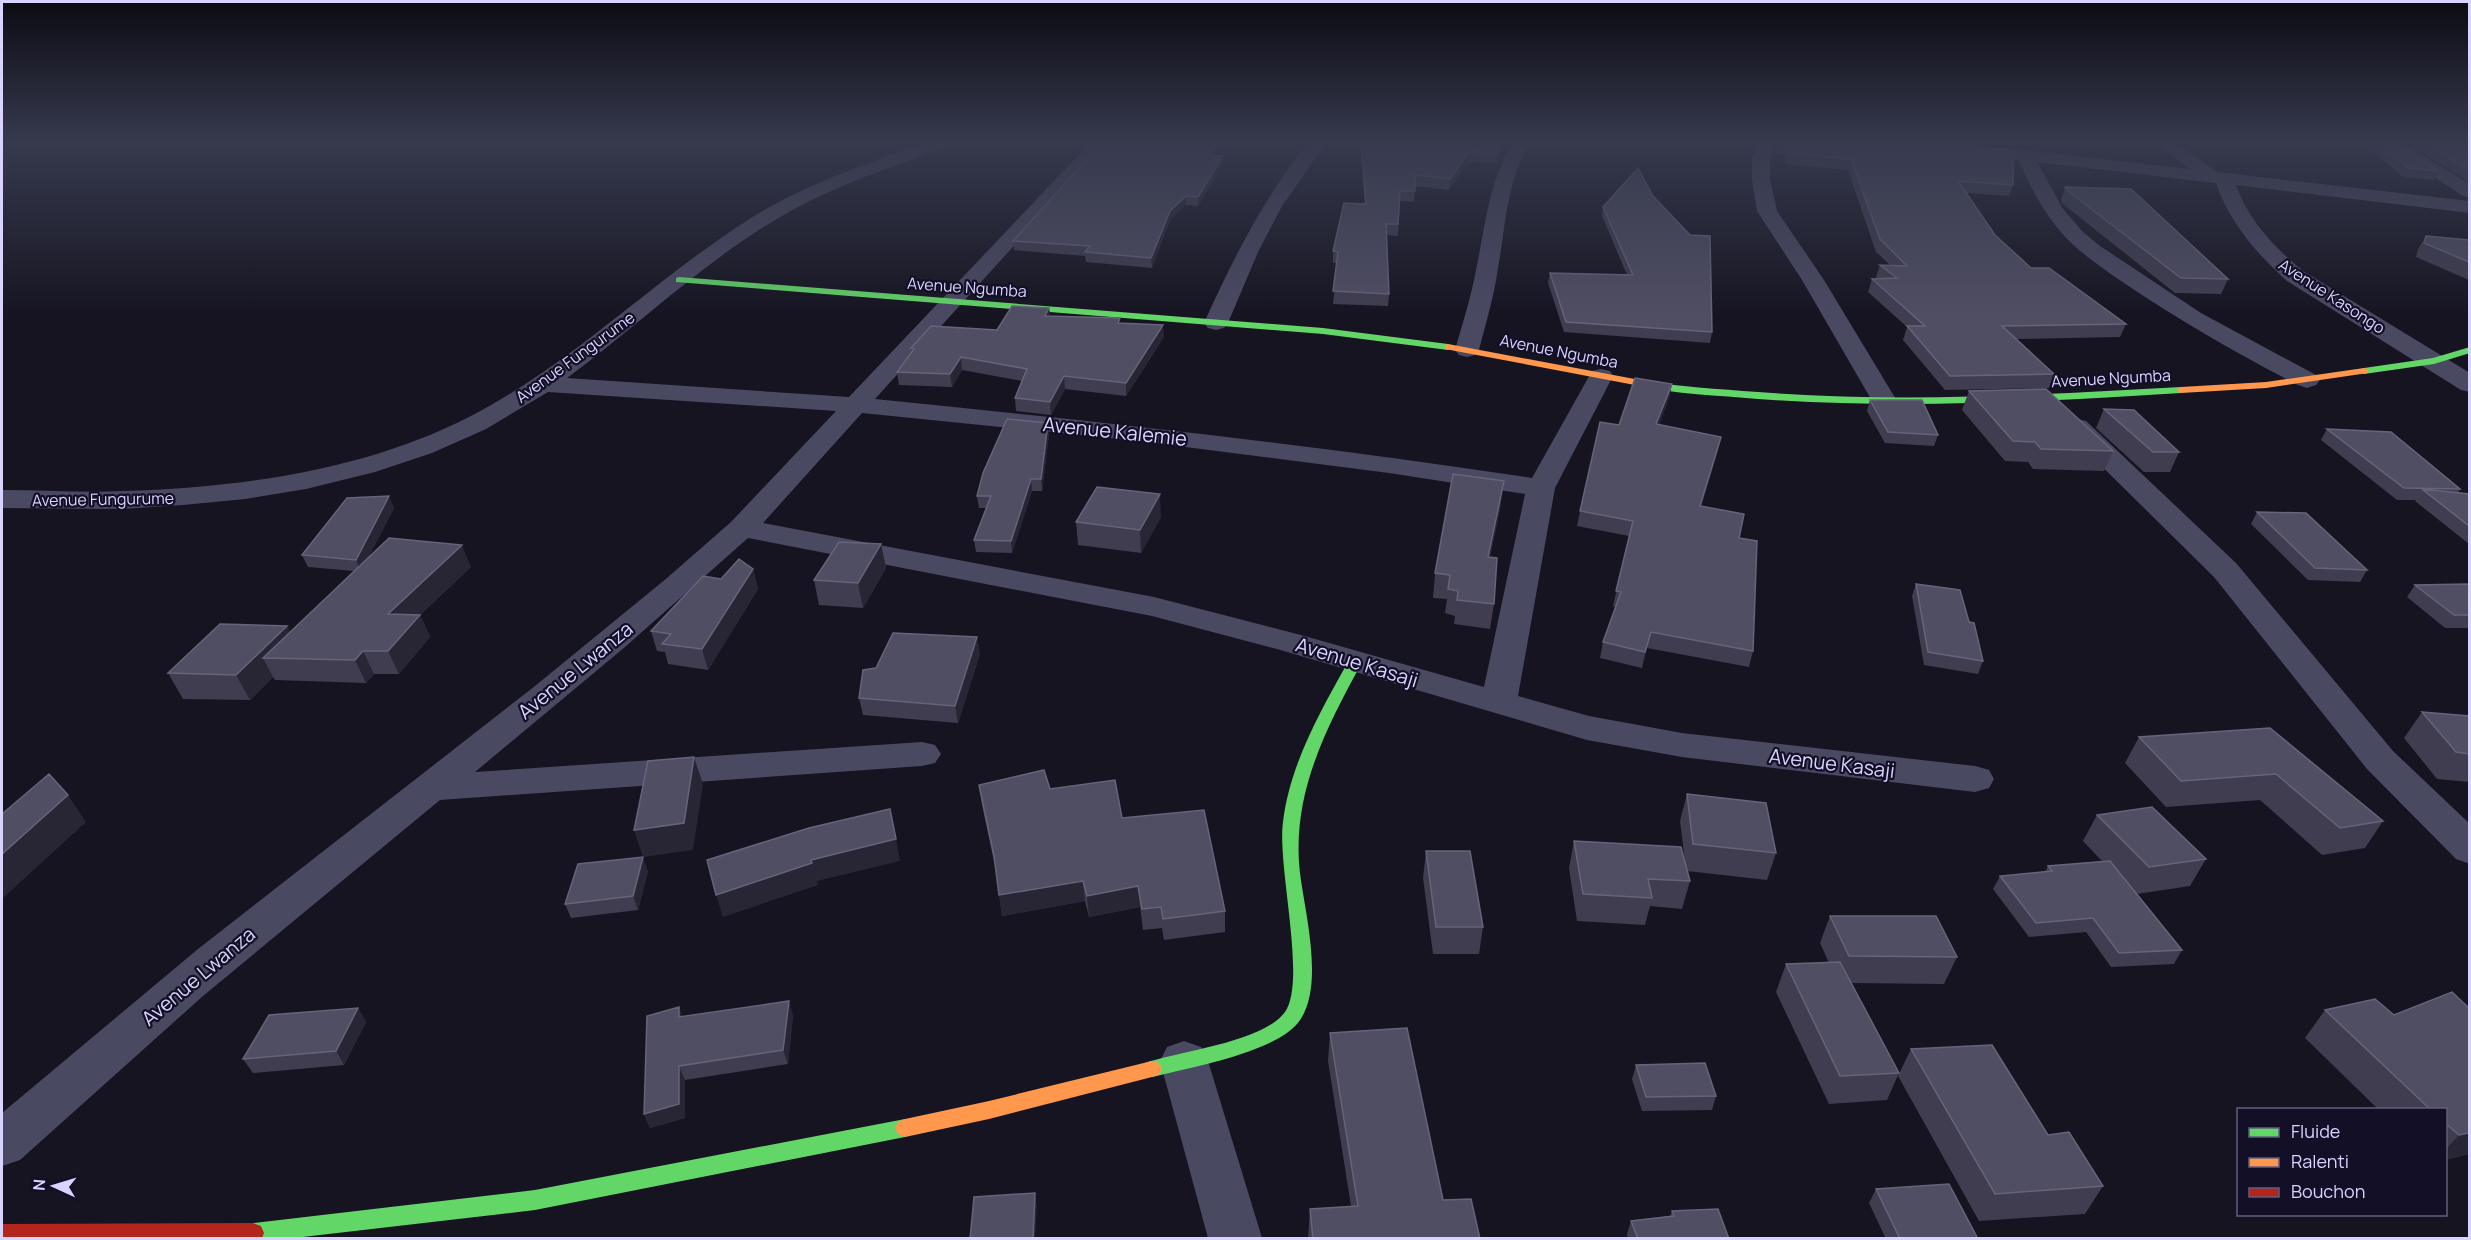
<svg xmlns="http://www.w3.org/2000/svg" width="2471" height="1240" viewBox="0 0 2471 1240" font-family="Manrope,sans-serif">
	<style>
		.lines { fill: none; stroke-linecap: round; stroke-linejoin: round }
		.street { fill: #4a4962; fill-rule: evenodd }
		.fast { fill: #63d668; fill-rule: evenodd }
		.slow { fill: #ff974d; fill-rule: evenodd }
		.jam { fill: #b3261e; fill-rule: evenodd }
		.wall { fill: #403d50 }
		.shaded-wall { fill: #282635 }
		.building { fill: #504e63; stroke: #66637b; stroke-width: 1.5 }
		.labels { text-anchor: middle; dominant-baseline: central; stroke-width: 4.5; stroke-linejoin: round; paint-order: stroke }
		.far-street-label { font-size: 16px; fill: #d9d4ff; stroke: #130f26 }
		.street-label { font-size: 20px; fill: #d9d4ff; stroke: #130f26 }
	</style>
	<rect width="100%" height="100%" fill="#161421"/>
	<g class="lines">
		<!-- street -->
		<path class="street" d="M924,143H948L945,147C890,168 833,186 782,216C704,261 639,325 567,378L849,397L1090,143H1107L875,399C1095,421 1314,445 1532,478L1592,371L1601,369L1610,371L1613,376L1555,488L1518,696L1589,716L1682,733L1975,766L1989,770L1994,779L1989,788L1975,792L1682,757L1587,740L1277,649L1152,616L748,538L625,647L475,772L922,742L935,745L941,754L935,763L922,766L440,800L203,996L20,1160L2,1166V1113L198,949L535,686L667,578L731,522L836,411L548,392L486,429L432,453L375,472L306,489L245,499L183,505L122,509L2,508V490C42,490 83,493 124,491C241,487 363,471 469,417C571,365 652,281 748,220C802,185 864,165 924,143ZM862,413L1130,440L1389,473L1525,494L1484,687L1301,635L1154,597L763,523Z
			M1308,143H1326L1282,206L1258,252L1228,323L1224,328L1216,330L1208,328L1204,323C1233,259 1264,197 1308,143Z
			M1513,143H1530C1506,182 1506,225 1498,268C1494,296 1486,323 1479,350L1475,355L1467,357L1459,355L1455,350C1463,322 1472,294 1477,265C1486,222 1489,181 1513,143Z
			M1759,143H1776L1770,159V179L1777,211L1824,280L1897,401L1893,406L1884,409L1875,406L1802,280L1757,211L1752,179V159Z
			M1906,143H1957L2190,169L2156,143H2176L2217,172L2470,201V213L2236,185C2248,220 2275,248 2303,271L2470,373V392L2461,390L2287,281C2257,254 2229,222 2216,183L2037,162L2063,209L2083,232L2100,246L2201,313L2316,375L2320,380L2316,385L2307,388L2298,385C2238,354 2180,321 2124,283C2101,267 2078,252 2060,231C2042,210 2030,185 2018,160L1915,148L1909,147Z
			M2383,143H2403L2470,184V198L2463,196Z
			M2077,419L2086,421L2236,563L2393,751L2470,824V864L2456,859L2367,769L2214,577L2068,433L2064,427L2068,421Z
			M1184,1041L1201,1047L1208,1061L1262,1238H1208L1160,1061L1167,1047Z"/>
		<!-- fast -->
		<path class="fast" d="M679,277L1323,328L1448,344L1453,347L1448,350L1323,334L676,282V278Z
			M2470,347V353L2434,364L2364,374L2359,371L2364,368L2433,358Z
			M1640,380C1679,387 1718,389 1758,392C1899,403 2040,395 2181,387L2186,390L2181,393C2040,402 1899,409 1758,399C1718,395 1676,395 1636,385V381Z
			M1355,658L1362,662C1326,729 1291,794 1300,873C1305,914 1326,990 1297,1024C1272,1053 1188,1068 1152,1077L1145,1075L1142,1069L1145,1063C1180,1051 1263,1042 1285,1012C1307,980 1277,867 1283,822C1290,764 1320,712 1348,662Z
			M905,1119L912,1122L915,1128L912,1134L905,1137L535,1210L294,1238H244L242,1233L245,1226L253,1223L535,1190Z"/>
		<!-- slow -->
		<path class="slow" d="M1448,344L1640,380L1645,383L1640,386L1445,349V345Z
			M2364,368L2368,369V373L2266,388L2181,393L2176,390L2181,387L2266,382Z
			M1152,1061L1159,1063L1162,1069L1159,1075L1152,1077L989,1119L905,1137L898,1134L895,1128L898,1122L905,1119L989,1101Z"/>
		<!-- jam -->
		<path class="jam" d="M253,1223L261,1226L264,1233L262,1238H2V1224Z"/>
	</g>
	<!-- wall -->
	<path class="wall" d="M1102,143H1225L1215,155L1223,156V164L1198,206L1186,205L1170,220L1152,268L1086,262L1085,256L1014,250L1013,241Z
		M1360,143H1499L1497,163L1468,162L1449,190L1415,186L1414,202L1400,201L1398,236L1386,235L1389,294L1388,306L1333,304L1337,263H1333V251L1365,204Z
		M1777,143L2013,185L2009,196L1967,193L1995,235L2031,268L2126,324L2120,337L2017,339L2054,374L2049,388L1945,390L1903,340L1907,327L1868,292L1872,279H1878L1876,277L1880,265H1890L1876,252L1848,170L1785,164V155L1774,154Z
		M1974,143H2013L2012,147Z
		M2362,143H2395L2439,171L2434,180L2403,177Z
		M2407,143H2469V182Z
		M2065,187L2228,279L2221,294L2175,293L2063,204L2061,200Z
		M1603,207L1712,332L1710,343L1564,332L1548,283L1550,273L1627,275L1602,216Z
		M2426,236L2469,240V280L2416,257L2418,249Z
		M1049,308L1050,316L1120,323L1164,337L1126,396L1065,389L1051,415L1016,411L1015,398L1022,381L962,370L952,387L899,385L897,372L911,352V348L997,330Z
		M1672,384L1669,398L1659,425L1721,437L1701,506L1739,538L1753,651L1749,667L1647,648L1642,668L1600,658L1603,642L1616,607L1613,606L1629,536L1577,526L1580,511L1619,425Z
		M1969,391L2113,451L2104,471L2033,469L2028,462L2005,461L1962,410Z
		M1870,400L1938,435L1934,446L1885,443L1867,411Z
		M2104,409L2179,452L2170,472H2144L2096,428Z
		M2327,429L2460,489L2458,493L2469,494V544L2415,501L2416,500H2397L2321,440Z
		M1049,434L1042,491H1032L1012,553L976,552L974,540L986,508H979L977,496Z
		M1501,504L1490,557L1494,604L1490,629L1454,624L1455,616L1445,613L1447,599L1433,598L1435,573Z
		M394,508L368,558L471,567L420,615L430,637L399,674H374L366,683L275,680L273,677L250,700L183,699L168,673L287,626L290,632L354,571L308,567L302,555Z
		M2257,512L2367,570L2360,582L2308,580L2251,524Z
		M1161,517L1141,553L1078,545L1076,522Z
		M881,544L886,568L863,608L819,605L814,580Z
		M753,569L758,589L708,670L668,664L665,652L657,651L651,631L721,579Z
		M1916,584L1969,622L1983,661L1978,674L1924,665L1912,596Z
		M2469,584V628H2445L2407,597L2415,585Z
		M980,654L958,723L863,715L859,698Z
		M2422,712L2469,716V782L2437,779L2404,738Z
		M2270,728L2383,821L2365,848L2322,855L2260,800L2166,807L2125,763L2139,737Z
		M979,785L1050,789L1122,818L1225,911V932L1164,940L1162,928L1143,930L1140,907L1089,917L1085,901L1002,916L996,871L982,805Z
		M1687,794L1776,853L1767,880L1687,871L1690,881L1682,909L1650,906L1645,925L1577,921L1569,868L1574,841L1685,861L1680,821Z
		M2097,815L2206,859L2190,886L2137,894L2182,950L2174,964L2111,967L2086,932L2029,937L1993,889L2000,876L2045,872L2048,866L2102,861L2083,841Z
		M1426,851L1483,927L1479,954H1433L1423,878Z
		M648,871L638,910L571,918L565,904Z
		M1830,916L1957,957L1944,984L1851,983L1899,1073L1887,1100L1829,1104L1776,992L1786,964L1829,963L1820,943Z
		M358,1008L366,1022L344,1065L253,1073L243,1059Z
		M2469,1008V1154L2445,1160V1110H2379L2305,1038L2325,1010L2394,1015Z
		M793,1015L788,1064L685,1080V1118L650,1128L644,1114L682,1017Z
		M1330,1033L1443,1200L1480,1239H1308L1310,1209L1351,1206L1328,1061Z
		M1911,1049L2048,1135L2103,1186L2085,1214L1979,1221L1898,1076Z
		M1636,1065L1716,1096L1712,1110L1642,1111L1632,1079Z
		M1876,1189L1978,1239H1886L1869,1203Z
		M1672,1211L1729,1239H1628L1627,1234L1631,1221L1670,1216Z"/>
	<!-- shaded-wall -->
	<path class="shaded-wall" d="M1219,143H1225L1208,163V155Z
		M1754,143H1758L1752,151Z
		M1469,152L1468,162L1449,190L1450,179Z
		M1223,156V164L1198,206V197Z
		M1186,196V205L1170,220L1152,268L1151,258L1170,211Z
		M1049,308L1051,320L1045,316Z
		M1163,325L1164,337L1126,396V383Z
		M961,357L962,370L952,387L950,374Z
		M1064,376L1065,389L1051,415L1050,402Z
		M1672,384L1669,398L1654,439L1656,424Z
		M1048,423L1049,434L1042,491L1041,479Z
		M1721,437L1718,451L1697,521L1700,506Z
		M1031,479L1032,491L1012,553L1011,541Z
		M1504,481L1501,504L1485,581L1488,557Z
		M1160,494L1161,517L1141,553L1140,530Z
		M389,496L394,508L361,572L356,560Z
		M881,544L886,568L863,608L858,583Z
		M462,545L471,567L420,615L430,637L399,674L388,651V614Z
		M753,569L758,589L708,670L702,649Z
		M287,626L299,651L263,658L273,677L250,700L236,675Z
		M1651,632L1642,668L1645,652Z
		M977,637L980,654L958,723L955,706Z
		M363,651L374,674L366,683L355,660Z
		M694,757L703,784L693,850L643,857L634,830Z
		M68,795L86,822L2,899V854Z
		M896,839L900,861L817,881L818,885L723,917L716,895L811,860Z
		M643,857L648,871L638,910L633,896Z
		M1083,881L1085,901L1002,916L999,895Z
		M1138,886L1140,907L1089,917L1087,896Z
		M789,1001L793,1015L788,1064L783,1050Z
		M679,1007L684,1021L679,1017Z
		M358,1008L366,1022L344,1065L336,1051Z
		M679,1066L685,1080V1118L650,1128L644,1114Z
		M2469,1133V1154L2445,1160V1150L2459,1135Z
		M1035,1193L1037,1207L1035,1239H1033Z"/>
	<!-- building -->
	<path class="building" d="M1102,143H1219L1208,155L1223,156L1198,197L1186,196L1170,211L1151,258L1085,252L1090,246L1013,241Z
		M1361,143H1499V153L1469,152L1450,179L1415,175V191H1400L1398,224H1386L1389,294L1333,291L1338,252L1333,251L1344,203L1366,204Z
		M1777,143H1946L2014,151L2013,185L1958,181L1995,235L2031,268H2049L2126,324L2002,326L2054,374L1950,376L1907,326H1925L1872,279L1897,278L1880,265L1907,266L1880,239L1851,159L1787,153L1788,144Z
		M2376,143H2395L2439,171L2408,168Z
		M2424,143H2469V170Z
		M1638,168L1653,196L1690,235L1710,236L1712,332L1566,322L1550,273L1633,275L1603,207Z
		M2065,187L2131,189L2228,279L2181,278L2068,191Z
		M2426,236L2469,240V262L2424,243Z
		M1012,306L1049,308L1045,316L1120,318L1118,323L1163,325L1126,383L1064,376L1050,402L1015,398L1027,369L961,357L950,374L897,372L914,349L911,348L931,326L997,330Z
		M1635,378L1672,384L1656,424L1721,437L1700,506L1744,514L1739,538L1757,541L1753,651L1651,632L1645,652L1603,642L1621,592L1616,591L1633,521L1580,511L1600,422L1619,425Z
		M2046,389L2113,451L2041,449L2035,442L2013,441L1969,391Z
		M1870,400H1922L1938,435L1888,432Z
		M2104,409L2134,410L2179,452H2153Z
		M1007,419L1048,423L1041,479H1031L1011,541L974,540L991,496H977L983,473Z
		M2327,429L2391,432L2460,489L2404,488Z
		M1453,474L1504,481L1488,557L1497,558L1494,604L1457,600L1458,591L1448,589L1450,575L1435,573Z
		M1097,487L1160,494L1140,530L1076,522Z
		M2422,489L2469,494V526Z
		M389,496L356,560L302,555L347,498Z
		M2257,512L2306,513L2367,570L2315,568Z
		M389,538L462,545L388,614L420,615L388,651H363L355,660L263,658Z
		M839,542L881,544L858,583L814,580Z
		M739,559L753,569L702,649L662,644L671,634L651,631L703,576L721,579Z
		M1916,584L1960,590L1969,622L1974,623L1983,661L1928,652Z
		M2469,584V615H2454L2415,585Z
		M220,624L287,626L236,675L168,673Z
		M893,633L977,637L955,706L859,698L863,670L876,668Z
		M2422,712L2469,716V754L2456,752Z
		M2270,728L2383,821L2340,828L2276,774L2181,781L2139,737Z
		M694,757L684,823L634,830L648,761Z
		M1044,770L1050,789L1115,780L1122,818L1204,810L1225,911L1163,919L1161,907L1142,909L1138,886L1087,896L1083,881L999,895L994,856L979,785Z
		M49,774L68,795L2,854V814Z
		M1687,794L1766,803L1776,853L1693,844Z
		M2152,807L2206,859L2149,867L2097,815Z
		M890,809L896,839L811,860L812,863L716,895L707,860L809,828Z
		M1574,841L1681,847L1690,881L1648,879L1652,898L1583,894Z
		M1426,851H1470L1483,927H1436Z
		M643,857L633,896L565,904L578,864Z
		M2110,861L2182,950L2119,953L2093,918L2036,923L2000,876L2052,871L2048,866Z
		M1830,916H1936L1957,957L1849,956Z
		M1840,962L1899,1073L1840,1076L1786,964Z
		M2452,992L2469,1008V1133L2459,1135L2445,1123V1110H2431L2325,1010L2375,999L2394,1015Z
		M789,1001L783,1050L679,1066V1104L644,1114L647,1016L679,1007V1017Z
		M358,1008L336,1051L243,1059L269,1015Z
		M1407,1028L1443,1200L1471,1199L1480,1239H1313L1310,1209L1358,1206L1330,1033Z
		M1992,1045L2048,1135L2069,1132L2103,1186L1995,1194L1911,1049Z
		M1705,1063L1716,1096L1646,1097L1636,1065Z
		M1949,1184L1978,1239H1900L1876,1189Z
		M1035,1193L1033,1239H970L974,1197Z
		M1718,1209L1729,1239H1638L1631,1221L1674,1216L1672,1211Z"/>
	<!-- sky -->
	<linearGradient id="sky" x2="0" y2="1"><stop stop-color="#0c0b12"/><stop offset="0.45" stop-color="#363a4e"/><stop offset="1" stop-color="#363a4e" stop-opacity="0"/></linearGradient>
	<rect width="2471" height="316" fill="url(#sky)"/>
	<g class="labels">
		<!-- far-street labels -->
		<g class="far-street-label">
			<text transform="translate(967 287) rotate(4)">Avenue Ngumba</text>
			<text transform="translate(2332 296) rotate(33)">Avenue Kasongo</text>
			<text transform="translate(1559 351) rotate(11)">Avenue Ngumba</text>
			<text transform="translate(575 357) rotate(-36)">Avenue Fungurume</text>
			<text transform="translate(2111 378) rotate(-3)">Avenue Ngumba</text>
			<text transform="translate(103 499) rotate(-1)">Avenue Fungurume</text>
		</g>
		<!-- street labels -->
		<g class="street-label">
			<text transform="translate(1115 431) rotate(6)">Avenue Kalemie</text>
			<text transform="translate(1357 662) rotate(17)">Avenue Kasaji</text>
			<text transform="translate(575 670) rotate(-39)">Avenue Lwanza</text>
			<text transform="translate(1832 763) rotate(7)">Avenue Kasaji</text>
			<text transform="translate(198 976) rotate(-40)">Avenue Lwanza</text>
		</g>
	</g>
	<!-- border -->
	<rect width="2471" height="1240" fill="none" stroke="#d9d4ff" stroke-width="6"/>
	<!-- legend -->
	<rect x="2237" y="1108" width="210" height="108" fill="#130f26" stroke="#625e7d" stroke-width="1.5"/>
	<rect x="2249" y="1128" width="30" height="9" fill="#63d668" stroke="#625e7d" stroke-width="1.5"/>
	<text x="2291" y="1138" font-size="18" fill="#d9d4ff">Fluide</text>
	<rect x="2249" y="1158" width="30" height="9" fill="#ff974d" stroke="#625e7d" stroke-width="1.5"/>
	<text x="2291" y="1168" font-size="18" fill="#d9d4ff">Ralenti</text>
	<rect x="2249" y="1188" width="30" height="9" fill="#b3261e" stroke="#625e7d" stroke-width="1.5"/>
	<text x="2291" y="1198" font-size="18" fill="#d9d4ff">Bouchon</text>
	<!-- north arrow -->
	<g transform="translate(54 1186) rotate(274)" stroke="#130f26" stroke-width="4.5" paint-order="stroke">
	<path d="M0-4.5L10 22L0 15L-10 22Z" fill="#d9d4ff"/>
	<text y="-9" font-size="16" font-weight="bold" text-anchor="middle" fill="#d9d4ff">N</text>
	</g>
</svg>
